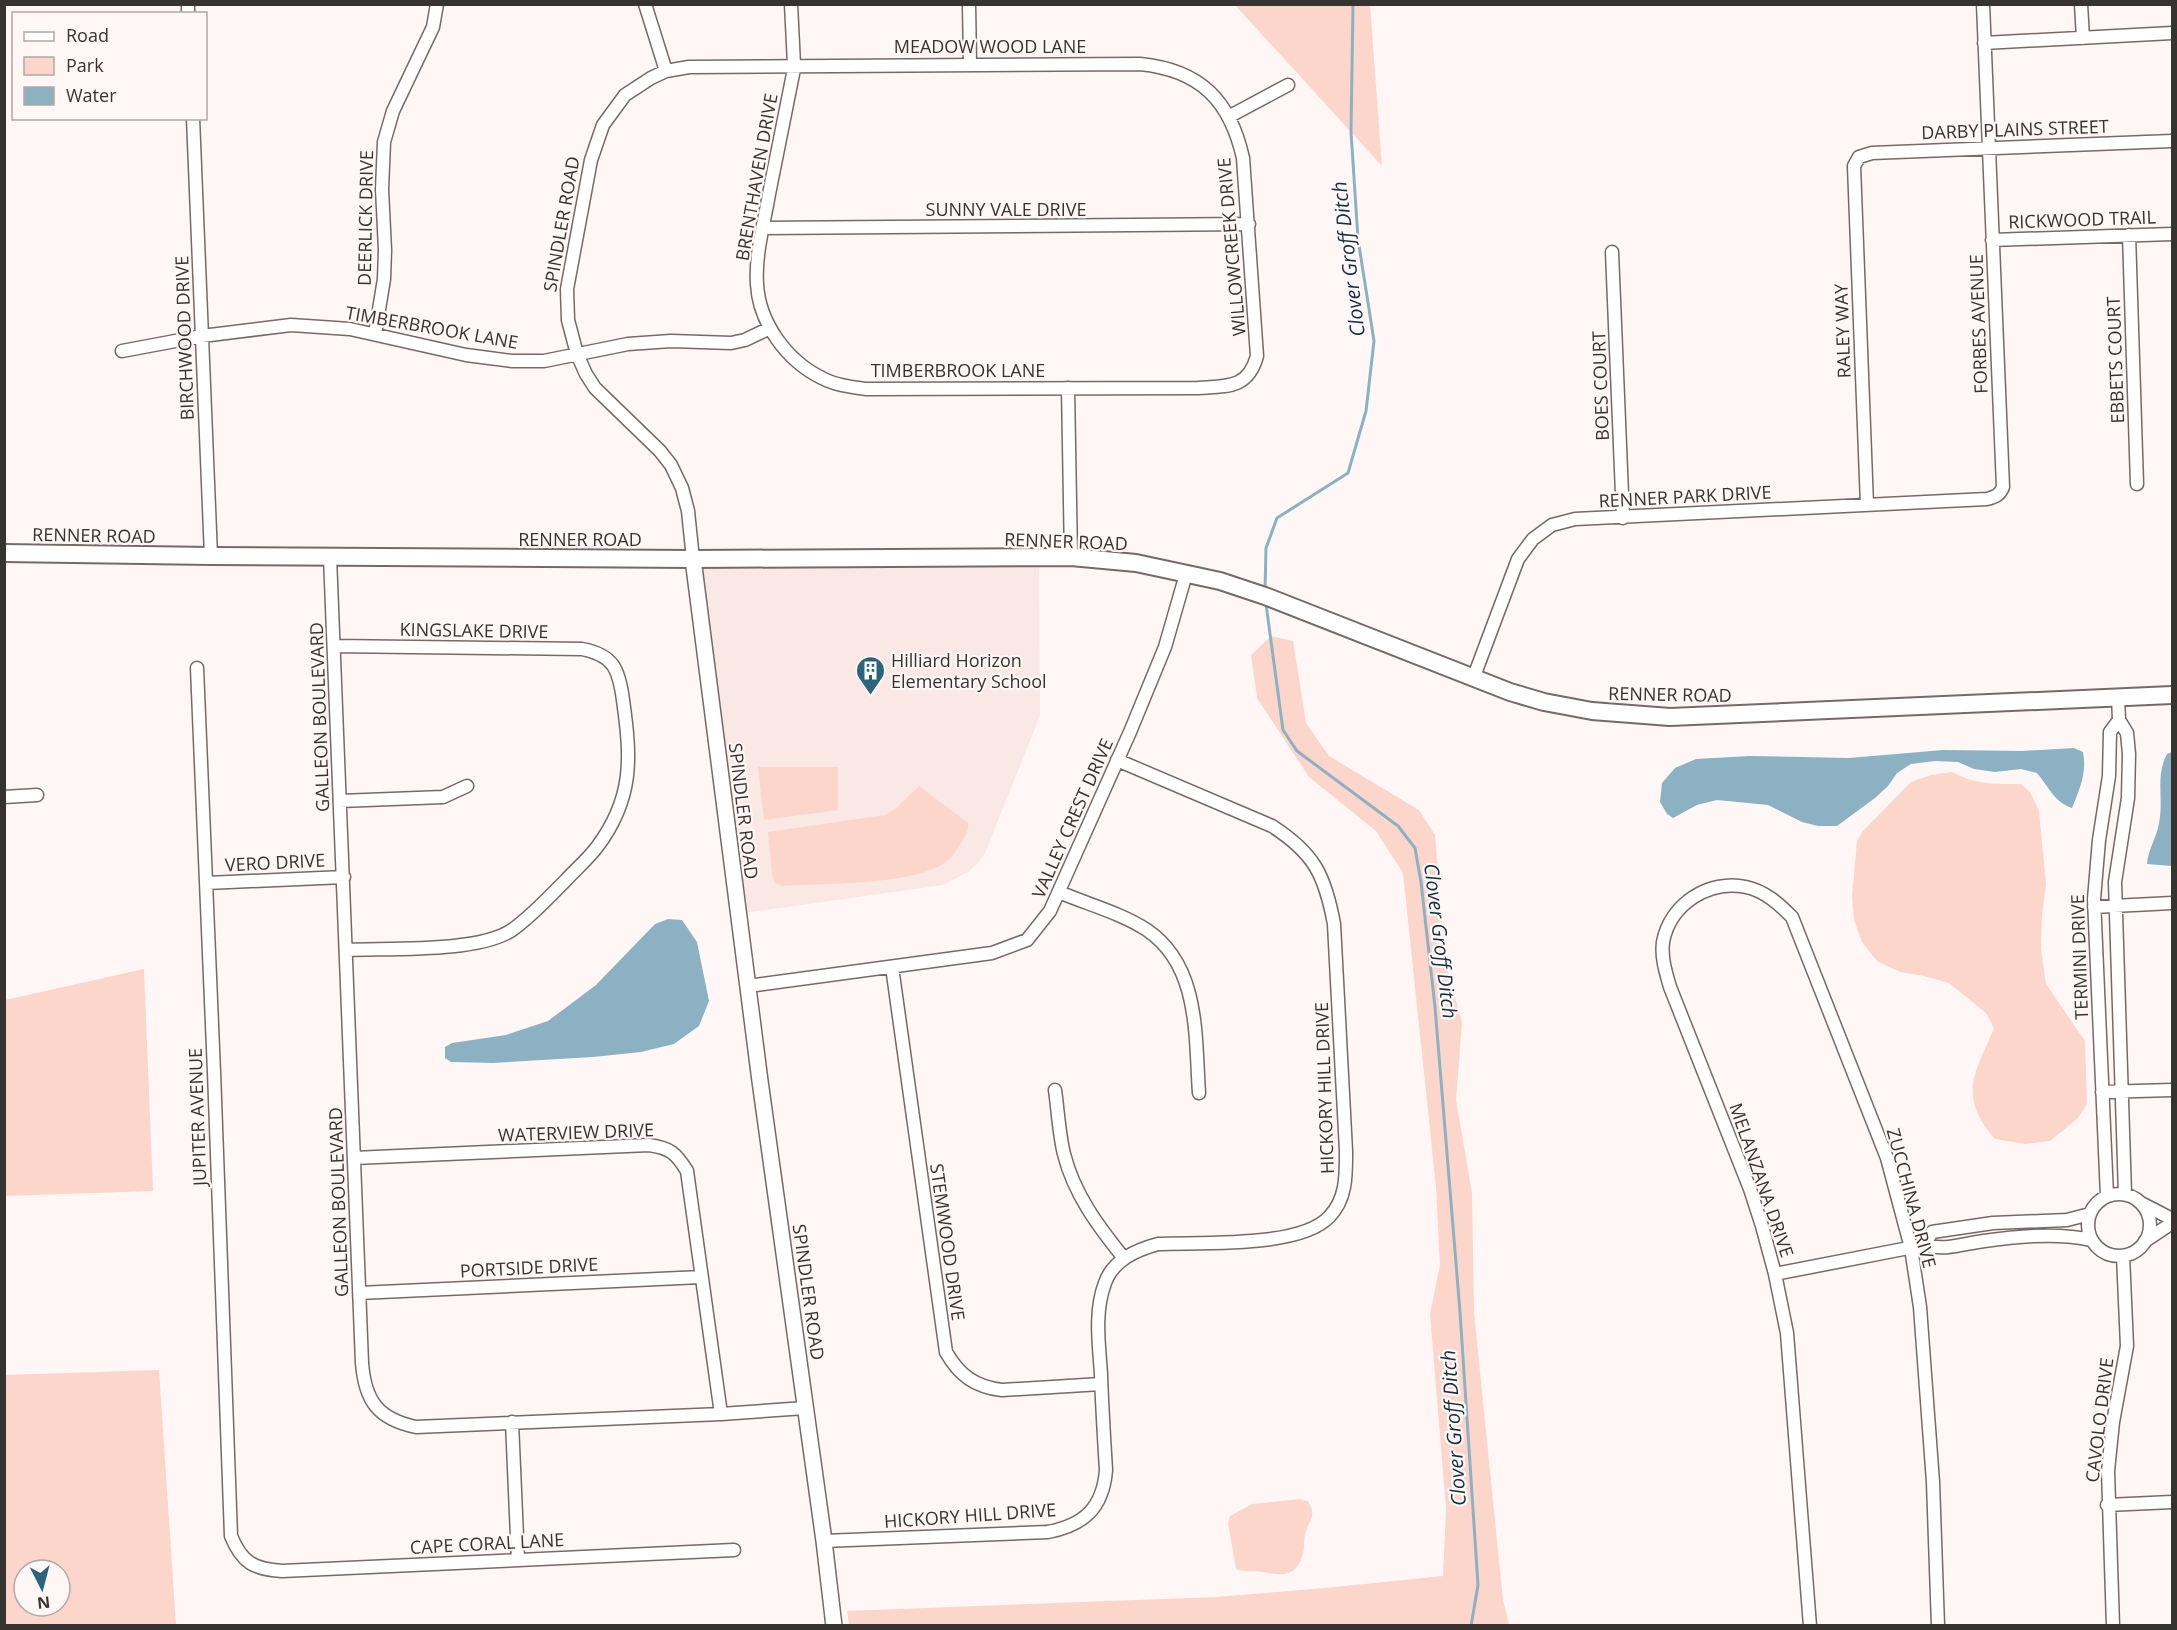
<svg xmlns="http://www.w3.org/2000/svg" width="2177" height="1630" viewBox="0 0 2177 1630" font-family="'Open Sans',sans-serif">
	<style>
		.built { fill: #f9e8e3 }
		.green { fill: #fdd6cb; fill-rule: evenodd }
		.water { fill: #8cb1c3 }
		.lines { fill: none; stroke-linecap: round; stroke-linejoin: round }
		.stream { stroke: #8cb1c3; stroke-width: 3 }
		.minor-casing { stroke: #756a67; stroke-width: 15 }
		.tertiary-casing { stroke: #756a67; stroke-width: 18 }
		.secondary-casing { stroke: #756a67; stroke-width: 20 }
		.minor { stroke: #fff; stroke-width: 12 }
		.tertiary { stroke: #fff; stroke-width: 15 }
		.secondary { stroke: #fff; stroke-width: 16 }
		.labels { text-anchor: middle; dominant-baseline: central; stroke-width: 4.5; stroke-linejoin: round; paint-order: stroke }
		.street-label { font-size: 18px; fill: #373331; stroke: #fff7f5 }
		.poi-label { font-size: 18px; fill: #373331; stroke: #fff7f5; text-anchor: start }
		.water-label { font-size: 20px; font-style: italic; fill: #103240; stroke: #fff7f5 }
	</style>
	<rect width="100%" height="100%" fill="#fff7f5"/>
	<!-- built -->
	<path class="built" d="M1039,557L1040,716L985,853L978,863L968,872L943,885L738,914L693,559Z"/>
	<!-- green -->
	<path class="green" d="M1235,5H1370L1382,166Z
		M1271,636L1293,641L1306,723L1329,756L1419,810L1435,835L1445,961L1462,1022L1456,1100L1472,1193L1474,1312L1503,1600L1509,1625H849L847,1611L1216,1597L1325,1588L1443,1576L1446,1508L1430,1314L1440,1265L1436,1187L1403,873L1376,831L1309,777L1257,698L1251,655Z
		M758,767H838V810L764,820Z
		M1952,772C1977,785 1993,784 2021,784L2030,792L2039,811L2046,885L2042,914L2041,949L2046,984L2085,1041L2087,1104L2077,1119L2050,1141L2025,1144L1995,1139C1957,1095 1975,1074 1994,1028L1986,1013L1949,983L1924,976L1900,972L1877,961L1862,942L1854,920L1852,896L1857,841L1863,831L1911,782L1931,775Z
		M919,786L968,823C969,830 966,834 963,840C958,848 954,856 946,862C912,886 824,883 782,886L775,883L772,876L768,832L885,815L895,809Z
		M144,969L153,1191L5,1196V1000Z
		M159,1370L176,1625H5V1375ZM24,1570H60V1606H24Z
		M1300,1499L1308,1501C1318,1518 1308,1520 1305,1535C1304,1540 1304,1545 1304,1549C1299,1575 1286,1577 1263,1572C1254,1570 1245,1573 1236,1569L1228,1523L1230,1516L1252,1504Z"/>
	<!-- water -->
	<path class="water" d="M2074,748L2083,752C2087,773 2080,788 2072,808C2054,802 2049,787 2037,773L2021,769L1995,772L1974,769L1958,762L1935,761L1911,764L1897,773L1888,786L1875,798L1837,826H1818L1802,822L1768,805L1717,800L1697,805L1673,818L1667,814L1660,802L1662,783L1675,768L1696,759L1749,756L1849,758L1943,750L2022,751Z
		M2172,752V866L2147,864C2148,849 2157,837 2159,823C2164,799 2155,776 2167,754Z
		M668,919L682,920L697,942L709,1001L699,1026L674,1044L641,1052L593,1057L493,1063L451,1062L445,1058V1047L452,1043L506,1035L548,1021L596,985L655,924Z"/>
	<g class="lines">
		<!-- stream -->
		<path class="stream" d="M1265,591L1266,548L1277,518L1348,473L1366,411L1374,341L1358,239L1351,132L1353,4
			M1266,604L1283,730L1297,751L1398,826L1415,848L1421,882L1435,1007L1460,1312L1478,1585L1471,1626"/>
		<defs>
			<path id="minor" d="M188,4V14
				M645,4L666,71
				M969,4L970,64
				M2081,4L2083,38
				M1984,43L2172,33
				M1230,116L1288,85
				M193,118L211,556
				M763,228L1249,224
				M2129,235L2137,484
				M1992,240L2172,234
				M1612,252L1623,518
				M375,334L384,279L385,250L382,189L384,142L393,111L433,27L437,4
				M122,351L202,336L291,325L350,329L466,355L512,361H544L628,344L671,341L731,343L745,340L770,328
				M1068,388L1071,557
				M1867,505L1854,166L1859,157L1872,153L2172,141
				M330,557L362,1363C365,1401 378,1419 416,1427L721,1414L805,1408
				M693,559L688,511L682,488L671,465L660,451L595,388L586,374L577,354L568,320L567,289L591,160L603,125L625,95L651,78L666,71L689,67L1140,64C1200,70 1230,100 1243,158L1257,356C1248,389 1227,386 1198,388L866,389C851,387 835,385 822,378C787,361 759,323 757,284C755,254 764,224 769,194C777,152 786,111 794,69V65L791,4
				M334,646L582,649C614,655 619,670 623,700C631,757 634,798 597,847C588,859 576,869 566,880C549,897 532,916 512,930C478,953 389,948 347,950
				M197,668C211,957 220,1247 231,1536C242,1563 254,1569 282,1571L734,1550
				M1473,679L1518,559L1533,539L1552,525L1575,519L1987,499C1995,497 2000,495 2003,487L1983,4
				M2118,697L2119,720L2127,733L2129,754L2128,798L2115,882L2125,1194
				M4,797L37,795
				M340,801L443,797L467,786
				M207,883L344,877
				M1059,892C1087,904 1121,913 1147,930C1200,966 1195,1036 1199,1093
				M2094,907L2172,903
				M892,967L946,1352C959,1375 975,1387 1002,1390L1101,1384
				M748,986L992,953L1027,940L1050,911L1130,732L1165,647L1186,574
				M1055,1090C1058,1111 1059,1134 1064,1154C1074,1194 1098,1226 1123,1257
				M2102,1092L2172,1090
				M354,1158L649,1145C670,1148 676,1153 687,1171L721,1414
				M2088 1225a31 31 0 1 1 62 0a31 31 0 1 1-62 0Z
				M2107,1196L2094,899L2099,840L2109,776L2110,732L2119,720
				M2141,1203L2172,1219
				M2145,1241L2172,1223
				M1924,1245L1932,1232L1993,1223L2067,1220L2090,1214
				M1775,1274L1924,1245C1944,1251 1963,1244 1984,1241C2018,1236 2058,1232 2091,1240
				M359,1293L701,1277
				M512,1422L518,1560
				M2107,1505L2172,1502
				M824,1541L1048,1532C1084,1525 1103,1508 1106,1470C1104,1438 1102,1406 1101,1374C1099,1344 1094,1312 1105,1283C1113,1260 1136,1250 1158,1244C1201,1242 1300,1248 1329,1217C1347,1199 1346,1174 1346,1151L1334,924C1325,875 1314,853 1272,826L1117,760
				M1810,1626L1787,1333L1775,1274L1762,1226L1750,1189L1670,987C1666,973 1661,958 1663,942C1670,904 1709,879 1746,887C1765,891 1779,904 1792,917L1887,1158L1911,1248L1920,1307L1933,1482L1938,1626
				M2113,1626L2108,1471L2113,1422L2127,1346L2123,1256"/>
			<path id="tertiary" d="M693,559L760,1081L824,1541L834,1626"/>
			<path id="secondary" d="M4,553L211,556L693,559L1071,557L1136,563L1220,581L1265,596L1510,692L1544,702L1592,711L1670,717L2172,695"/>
		</defs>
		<!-- minor casing -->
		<use href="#minor" class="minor-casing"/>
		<!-- tertiary casing -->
		<use href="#tertiary" class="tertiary-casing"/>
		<!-- secondary casing -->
		<use href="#secondary" class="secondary-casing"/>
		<!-- minor -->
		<use href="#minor" class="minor"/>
		<!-- tertiary -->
		<use href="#tertiary" class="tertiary"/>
		<!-- secondary -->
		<use href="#secondary" class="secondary"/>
	</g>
	<!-- icons -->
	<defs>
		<symbol id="building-pin" viewBox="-11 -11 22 30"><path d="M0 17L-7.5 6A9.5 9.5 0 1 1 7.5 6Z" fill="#2a657d" stroke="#fff7f5"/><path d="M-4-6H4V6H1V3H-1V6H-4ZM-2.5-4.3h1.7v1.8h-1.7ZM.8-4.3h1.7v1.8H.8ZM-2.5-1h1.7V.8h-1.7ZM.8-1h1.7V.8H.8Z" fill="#fff"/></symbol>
	</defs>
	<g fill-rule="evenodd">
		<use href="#building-pin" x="854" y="654" width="33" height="45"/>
	</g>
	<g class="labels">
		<!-- street labels -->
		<g class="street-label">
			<text x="990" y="46">MEADOW WOOD LANE</text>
			<text transform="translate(2015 129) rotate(-2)">DARBY PLAINS STREET</text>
			<text transform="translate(756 177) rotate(-80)">BRENTHAVEN DRIVE</text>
			<text x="1006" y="209">SUNNY VALE DRIVE</text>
			<text transform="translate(365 218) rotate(-89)">DEERLICK DRIVE</text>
			<text transform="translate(2082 219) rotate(-2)">RICKWOOD TRAIL</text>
			<text transform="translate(561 224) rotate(-80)">SPINDLER ROAD</text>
			<text transform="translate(1231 247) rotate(-95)">WILLOWCREEK DRIVE</text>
			<text transform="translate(1978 324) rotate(-92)">FORBES AVENUE</text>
			<text transform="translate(432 327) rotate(10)">TIMBERBROOK LANE</text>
			<text transform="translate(1842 331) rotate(-92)">RALEY WAY</text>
			<text transform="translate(184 338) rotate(-92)">BIRCHWOOD DRIVE</text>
			<text transform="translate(2115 360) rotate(-92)">EBBETS COURT</text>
			<text x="958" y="370">TIMBERBROOK LANE</text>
			<text transform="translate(1600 386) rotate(-92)">BOES COURT</text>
			<text transform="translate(1685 496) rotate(-3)">RENNER PARK DRIVE</text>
			<text transform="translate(94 535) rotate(1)">RENNER ROAD</text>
			<text x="580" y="539">RENNER ROAD</text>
			<text transform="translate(1066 541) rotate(2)">RENNER ROAD</text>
			<text transform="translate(474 630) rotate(1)">KINGSLAKE DRIVE</text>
			<text transform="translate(1670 694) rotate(1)">RENNER ROAD</text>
			<text transform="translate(319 717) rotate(-92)">GALLEON BOULEVARD</text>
			<text transform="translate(744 811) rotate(83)">SPINDLER ROAD</text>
			<text transform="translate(1072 818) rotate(-66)">VALLEY CREST DRIVE</text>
			<text transform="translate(275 862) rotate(-3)">VERO DRIVE</text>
			<text transform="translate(2079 957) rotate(-92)">TERMINI DRIVE</text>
			<text transform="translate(1324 1088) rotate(-92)">HICKORY HILL DRIVE</text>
			<text transform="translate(197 1117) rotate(-92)">JUPITER AVENUE</text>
			<text transform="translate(576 1132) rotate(-2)">WATERVIEW DRIVE</text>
			<text transform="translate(1762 1180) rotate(71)">MELANZANA DRIVE</text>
			<text transform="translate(1912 1198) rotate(75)">ZUCCHINA DRIVE</text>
			<text transform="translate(338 1202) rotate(-92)">GALLEON BOULEVARD</text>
			<text transform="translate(948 1242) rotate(82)">STEMWOOD DRIVE</text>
			<text transform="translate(529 1267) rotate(-3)">PORTSIDE DRIVE</text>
			<text transform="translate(809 1292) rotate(82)">SPINDLER ROAD</text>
			<text transform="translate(2099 1420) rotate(-83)">CAVOLO DRIVE</text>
			<text transform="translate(970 1515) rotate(-4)">HICKORY HILL DRIVE</text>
			<text transform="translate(487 1543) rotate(-3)">CAPE CORAL LANE</text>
		</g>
		<!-- poi labels -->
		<g class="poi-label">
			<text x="891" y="660">Hilliard Horizon<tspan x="891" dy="21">Elementary School</tspan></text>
		</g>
		<!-- water labels -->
		<g class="water-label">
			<text transform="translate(1348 259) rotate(-97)">Clover Groff Ditch</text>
			<text transform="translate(1441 941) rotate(83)">Clover Groff Ditch</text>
			<text transform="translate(1453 1428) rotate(-94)">Clover Groff Ditch</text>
		</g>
	</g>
	<!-- border -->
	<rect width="2177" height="1630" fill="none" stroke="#373331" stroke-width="12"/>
	<!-- legend -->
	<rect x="12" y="12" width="195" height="108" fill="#fff7f5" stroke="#afa9a7" stroke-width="1.5"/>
	<rect x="24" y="32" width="30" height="9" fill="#ffffff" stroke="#afa9a7" stroke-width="1.5"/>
	<text x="66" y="42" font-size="18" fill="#373331">Road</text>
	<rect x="24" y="57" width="30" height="18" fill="#fdd6cb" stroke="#afa9a7" stroke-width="1.5"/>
	<text x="66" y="72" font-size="18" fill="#373331">Park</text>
	<rect x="24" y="87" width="30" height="18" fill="#8cb1c3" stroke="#afa9a7" stroke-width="1.5"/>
	<text x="66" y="102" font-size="18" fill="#373331">Water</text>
	<!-- north arrow -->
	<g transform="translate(42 1588) rotate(174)"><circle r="28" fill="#fff7f5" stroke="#afa9a7" stroke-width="1.5"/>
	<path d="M0-4.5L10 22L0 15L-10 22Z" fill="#2a657d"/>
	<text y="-9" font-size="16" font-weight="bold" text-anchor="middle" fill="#373331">N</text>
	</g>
</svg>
